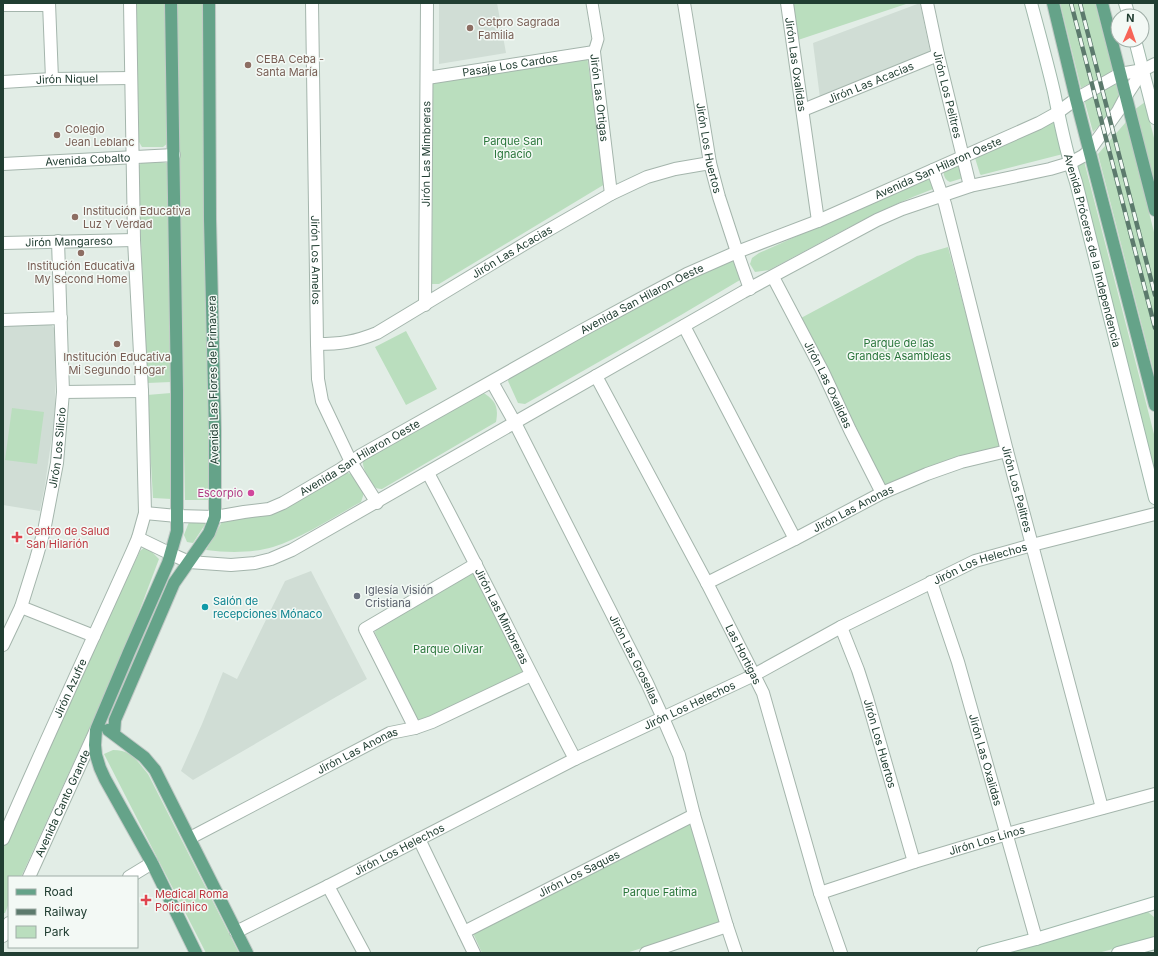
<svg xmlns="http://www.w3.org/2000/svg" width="1158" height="956" viewBox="0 0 1158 956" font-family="Inter,sans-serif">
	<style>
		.built { fill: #d0ddd5 }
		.green { fill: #badebe }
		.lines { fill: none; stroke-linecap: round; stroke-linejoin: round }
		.pedestrian-casing { stroke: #a4b5ac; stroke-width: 13 }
		.minor-casing { stroke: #a4b5ac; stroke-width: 14 }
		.tertiary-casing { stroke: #a4b5ac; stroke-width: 14 }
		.secondary-casing { stroke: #a0b9ac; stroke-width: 14 }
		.primary-casing { stroke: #c1c9c6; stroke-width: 14 }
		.pedestrian { stroke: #fff; stroke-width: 11 }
		.minor { stroke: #fff; stroke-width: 12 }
		.tertiary { stroke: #fff; stroke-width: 12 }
		.secondary { stroke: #fff; stroke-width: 12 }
		.primary { stroke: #65a389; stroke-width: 12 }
		.rail-casing { stroke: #5c7a6d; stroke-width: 4.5 }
		.rail { stroke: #f3f9f5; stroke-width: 3; stroke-dasharray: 9; stroke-linecap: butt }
		.education-dot { fill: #8d6e63; stroke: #f3f9f5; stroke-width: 1.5 }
		.hotel-dot { fill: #d1479c; stroke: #f3f9f5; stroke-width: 1.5 }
		.health-dot { fill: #e0444e; stroke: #f3f9f5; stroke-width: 1.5 }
		.worship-dot { fill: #6b7280; stroke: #f3f9f5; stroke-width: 1.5 }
		.culture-dot { fill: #0f9aa8; stroke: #f3f9f5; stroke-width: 1.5 }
		.labels { text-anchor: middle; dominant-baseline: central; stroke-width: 3; stroke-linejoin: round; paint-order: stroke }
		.education-label { font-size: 11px; fill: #785e54; stroke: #f3f9f5; text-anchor: start }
		.street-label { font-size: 11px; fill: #213e32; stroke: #f3f9f5 }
		.park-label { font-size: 11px; fill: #2a763b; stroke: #f3f9f5 }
		.hotel-label { font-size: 11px; fill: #b23c85; stroke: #f3f9f5; text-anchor: end }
		.health-label { font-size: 11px; fill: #be3a42; stroke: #f3f9f5; text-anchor: start }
		.worship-label { font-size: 11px; fill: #5b616d; stroke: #f3f9f5; text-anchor: start }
		.culture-label { font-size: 11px; fill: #0d838f; stroke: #f3f9f5; text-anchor: start }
	</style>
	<rect width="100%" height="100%" fill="#e2ede6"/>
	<!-- built -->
	<path class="built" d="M439,3H497L506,53L439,64Z
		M920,3L930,52L820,98L813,43Z
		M3,322L51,324L54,328L55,353V411L52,436L45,485L40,511L3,505Z
		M311,571L367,679L193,780L181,771L202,724L223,672L237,679L285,581Z"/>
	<!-- green -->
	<path class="green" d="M136,3H166L168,143L163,147H142L139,142Z
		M176,3H204L212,500H185L178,156Z
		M792,3H909L798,40Z
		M1060,3H1095L1113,71L1081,88Z
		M587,56L605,184L439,284H432L433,81Z
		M1115,81L1119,96L1104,121L1093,132L1084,99Z
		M1145,102L1155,142V191L1134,110Z
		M1055,120L1063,154L981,175L980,174L975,158Z
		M1126,122L1155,236V377L1098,154Z
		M1083,157L1155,438V482L1075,160Z
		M160,162L167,163L171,382L147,383L138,167L141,163Z
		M958,164L960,166L963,178L950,182C945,180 943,175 944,170Z
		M929,177L934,187L933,189C876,210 823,242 769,270L755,272L750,264L752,258L759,253Z
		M948,247L1001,446L936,465L883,487L801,318L917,256Z
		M730,260L735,262L741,273L740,280L681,315L525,404L518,403L508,381L509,376L641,302Z
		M406,331L437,389L406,405L375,347Z
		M482,392C495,400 499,406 496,422L382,489C378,489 375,488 373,485C369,480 362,468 363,461Z
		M171,393L170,451L172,499L153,498L147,395Z
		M12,408L44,412L37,464L5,460Z
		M345,472L351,474L357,478L364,492L363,496L361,502C335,516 302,538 273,547C252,553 229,553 206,550L223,520L240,515Z
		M205,519L206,523L193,543L187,542L184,535L189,522Z
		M146,546L159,559L120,662L21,877H9V903L5,913H3V842L140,551Z
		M476,569L525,671L428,721L420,724L375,633L376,627Z
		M113,750C132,750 137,761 148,774L239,953H206L104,754Z
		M690,823L720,924L626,953H482L473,933Z
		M1148,912L1154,917L1155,924L1154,938L1098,953H1005Z"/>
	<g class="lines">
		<defs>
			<path id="pedestrian" d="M592,3L598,39L594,52"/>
			<g id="minor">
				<path d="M49,3L52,79"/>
				<path id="s1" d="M312,3L317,344L318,379L322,401L351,462L377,503"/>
				<path id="s2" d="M684,3L710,163L719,197L737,252L750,289"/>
				<path id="s3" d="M787,3L818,221"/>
				<path id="s4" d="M927,3L938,55L970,186"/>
				<path d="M3,5H49"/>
				<path id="s5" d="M427,78L594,52L611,194"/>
				<path id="s6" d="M3,82L52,79L131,78"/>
				<path id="s7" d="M803,110L938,55"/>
				<path id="s8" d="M3,164L174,155"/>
				<path id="s9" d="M933,170L945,204L1007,451L1102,808"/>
				<path id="s10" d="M3,243L134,240"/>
				<path id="s11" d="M773,277L823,372L850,430L882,493"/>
				<path id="s12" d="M425,305L427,3"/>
				<path d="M3,320L61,318"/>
				<path d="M684,326L795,539"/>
				<path id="s13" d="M317,344C340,344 355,342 377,333L531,240L611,194L647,177L675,169L710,163"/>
				<path id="s14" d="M596,376L707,583L754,675L763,693L820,893L841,953"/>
				<path id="s15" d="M492,382L515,423L647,683L663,718L679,755L694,815L727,926L736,953"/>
				<path d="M63,392L142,391"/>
				<path id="s16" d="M428,473C479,568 525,664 575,759"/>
				<path d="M145,513L177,516"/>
				<path d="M138,538L171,554"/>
				<path id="s17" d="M931,582L958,662L1036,939"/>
				<path id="s18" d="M707,583L795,539L882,493L927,474L961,462L1007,451"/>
				<path d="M21,607L94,636"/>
				<path id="s19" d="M841,627L858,670L867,698L914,862"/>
				<path id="s20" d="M3,645L21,607L36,559L44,531L57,463L63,392L58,241"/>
				<path d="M415,728L365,629L476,564"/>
				<path id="s21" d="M190,838L390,733L415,728L432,722L531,675"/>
				<path id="s22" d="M3,839C44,743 89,648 132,552L138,538L145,513L142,391L134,240L130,3"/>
				<path d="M419,839L474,953"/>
				<path d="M129,877L152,863"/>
				<path d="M328,886L364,953"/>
				<path id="s23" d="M820,893L914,862L1007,834L1155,794"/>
				<path id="s24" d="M236,932L328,886L575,759L754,675L841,627L975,561L1032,545L1155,514"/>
				<path id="s25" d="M464,932L694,815"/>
				<path d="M646,953L727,926"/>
			</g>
			<g id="tertiary">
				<path id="s26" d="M177,516L215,517L244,512L269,509L283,503L341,469L361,455L581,331L642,298L687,274L737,252L818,221L1039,123L1057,113L1076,99L1120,74L1143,70"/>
				<path d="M171,554L189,562L231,565L255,563L271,559L292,550L743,292L877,220L902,209L970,186L1050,169L1070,163L1083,156L1089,151L1118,111L1126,96L1143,70L1155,64"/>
				<path id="s27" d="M29,877L96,730"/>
				<path d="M3,936L9,923"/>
			</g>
			<g id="secondary">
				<path id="s28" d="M1031,3C1039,33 1047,62 1054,92C1060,122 1066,153 1076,182L1155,498"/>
				<path d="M1125,3L1129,16"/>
				<path d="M1135,40L1155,118"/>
				<path d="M983,953L1036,939L1155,903"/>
				<path d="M1118,953L1155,943"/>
			</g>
			<path id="primary" d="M171,3L177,391V531L168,563L129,652L96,730L95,745L96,755L100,768L105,779L152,863L196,953
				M1053,3L1076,99L1155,405
				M1102,3L1155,210
				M108,730L144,757L155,770L247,953
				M114,734L115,720L171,590L174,583L209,533L215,517V431L210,219L209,3"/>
		</defs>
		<!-- pedestrian casing -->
		<use href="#pedestrian" class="pedestrian-casing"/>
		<!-- minor casing -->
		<use href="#minor" class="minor-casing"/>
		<!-- tertiary casing -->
		<use href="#tertiary" class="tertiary-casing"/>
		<!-- secondary casing -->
		<use href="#secondary" class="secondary-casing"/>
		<!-- primary casing -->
		<use href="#primary" class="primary-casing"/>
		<!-- pedestrian -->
		<use href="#pedestrian" class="pedestrian"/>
		<!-- minor -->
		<use href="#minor" class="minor"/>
		<!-- tertiary -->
		<use href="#tertiary" class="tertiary"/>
		<!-- secondary -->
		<use href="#secondary" class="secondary"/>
		<!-- primary -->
		<use href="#primary" class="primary"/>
		<defs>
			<path id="rail" d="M1071,3L1155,328
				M1080,3L1155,295"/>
		</defs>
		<!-- rail casing -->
		<use href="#rail" class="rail-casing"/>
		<!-- rail -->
		<use href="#rail" class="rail"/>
	</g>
	<!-- markers -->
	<g class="education-dot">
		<circle cx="470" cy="28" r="4"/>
		<circle cx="248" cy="65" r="4"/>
		<circle cx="57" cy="135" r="4"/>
		<circle cx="75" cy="217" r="4"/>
		<circle cx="81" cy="253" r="4"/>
		<circle cx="117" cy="344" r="4"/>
	</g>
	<circle class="hotel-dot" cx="251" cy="493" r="4"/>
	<g class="health-dot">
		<path d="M15 531h4v4h4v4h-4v4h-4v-4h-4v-4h4z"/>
		<path d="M144 894h4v4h4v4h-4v4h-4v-4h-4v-4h4z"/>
	</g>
	<circle class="worship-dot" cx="357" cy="596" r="4"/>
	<circle class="culture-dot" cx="205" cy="607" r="4"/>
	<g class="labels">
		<!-- education labels -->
		<g class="education-label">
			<text x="478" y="22">Cetpro Sagrada<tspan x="478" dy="13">Familia</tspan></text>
			<text x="256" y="59">CEBA Ceba -<tspan x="256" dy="13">Santa María</tspan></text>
			<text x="65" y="129">Colegio<tspan x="65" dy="13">Jean Leblanc</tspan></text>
			<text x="83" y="211">Institución Educativa<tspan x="83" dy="13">Luz Y Verdad</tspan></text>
			<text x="81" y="266" text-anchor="middle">Institución Educativa<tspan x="81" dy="13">My Second Home</tspan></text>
			<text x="117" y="357" text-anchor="middle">Institución Educativa<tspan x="117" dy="13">Mi Segundo Hogar</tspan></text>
		</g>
		<!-- street labels -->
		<g class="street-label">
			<text stroke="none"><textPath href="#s3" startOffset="62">Jirón Las Oxalidas</textPath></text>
			<text stroke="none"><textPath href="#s5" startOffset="84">Pasaje Los Cardos</textPath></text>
			<text stroke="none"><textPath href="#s6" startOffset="64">Jirón Niquel</textPath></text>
			<text stroke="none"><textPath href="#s7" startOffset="73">Jirón Las Acacias</textPath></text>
			<text stroke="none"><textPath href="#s4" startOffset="94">Jirón Los Pelitres</textPath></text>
			<text stroke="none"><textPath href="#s5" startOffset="215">Jirón Las Ortigas</textPath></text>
			<text stroke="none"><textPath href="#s2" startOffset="147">Jirón Los Huertos</textPath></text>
			<text stroke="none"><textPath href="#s12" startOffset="151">Jirón Las Mimbreras</textPath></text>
			<text stroke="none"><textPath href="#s8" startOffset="85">Avenida Cobalto</textPath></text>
			<text stroke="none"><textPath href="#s26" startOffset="845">Avenida San Hilaron Oeste</textPath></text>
			<text stroke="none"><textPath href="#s10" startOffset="66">Jirón Mangareso</textPath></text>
			<text stroke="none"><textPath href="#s28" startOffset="255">Avenida Próceres de la Independencia</textPath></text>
			<text stroke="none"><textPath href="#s13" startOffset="219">Jirón Las Acacias</textPath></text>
			<text stroke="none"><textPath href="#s1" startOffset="257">Jirón Los Amelos</textPath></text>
			<text stroke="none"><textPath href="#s26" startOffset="521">Avenida San Hilaron Oeste</textPath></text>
			<text transform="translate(213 380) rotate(-91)">Avenida Las Flores de Primavera</text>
			<text stroke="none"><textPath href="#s11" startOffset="121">Jirón Las Oxalidas</textPath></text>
			<text stroke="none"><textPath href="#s20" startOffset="206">Jirón Los Silicio</textPath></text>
			<text stroke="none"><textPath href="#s26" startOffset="197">Avenida San Hilaron Oeste</textPath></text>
			<text stroke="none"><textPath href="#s9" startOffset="330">Jirón Los Pelitres</textPath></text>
			<text stroke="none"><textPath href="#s18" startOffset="164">Jirón Las Anonas</textPath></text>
			<text stroke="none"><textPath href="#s24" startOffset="831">Jirón Los Helechos</textPath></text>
			<text stroke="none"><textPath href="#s16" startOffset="161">Jirón Las Mimbreras</textPath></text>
			<text stroke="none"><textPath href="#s14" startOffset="315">Las Hortigas</textPath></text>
			<text stroke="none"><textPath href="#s15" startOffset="312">Jirón Las Grosellas</textPath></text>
			<text stroke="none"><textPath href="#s22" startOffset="165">Jirón Azufre</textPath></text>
			<text stroke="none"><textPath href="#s24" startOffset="507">Jirón Los Helechos</textPath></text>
			<text stroke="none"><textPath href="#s19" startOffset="123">Jirón Los Huertos</textPath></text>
			<text stroke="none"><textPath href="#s21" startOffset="189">Jirón Las Anonas</textPath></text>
			<text stroke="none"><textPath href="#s17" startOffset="186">Jirón Las Oxalidas</textPath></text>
			<text stroke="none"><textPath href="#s27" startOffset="81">Avenida Canto Grande</textPath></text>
			<text stroke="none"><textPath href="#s23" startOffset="175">Jirón Los Linos</textPath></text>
			<text stroke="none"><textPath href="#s24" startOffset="183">Jirón Los Helechos</textPath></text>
			<text stroke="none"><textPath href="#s25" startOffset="129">Jirón Los Saques</textPath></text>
		</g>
		<!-- park labels -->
		<g class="park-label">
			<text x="513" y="141">Parque San<tspan x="513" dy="13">Ignacio</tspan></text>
			<text x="899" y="343">Parque de las<tspan x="899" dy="13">Grandes Asambleas</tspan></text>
			<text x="448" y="649">Parque Olivar</text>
			<text x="660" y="892">Parque Fatima</text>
		</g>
		<!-- hotel labels -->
		<g class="hotel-label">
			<text x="243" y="493">Escorpio</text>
		</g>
		<!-- health labels -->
		<g class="health-label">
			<text x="26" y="531">Centro de Salud<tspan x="26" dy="13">San Hilarión</tspan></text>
			<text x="155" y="894">Medical Roma<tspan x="155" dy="13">Policlinico</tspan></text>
		</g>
		<!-- worship labels -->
		<g class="worship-label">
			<text x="365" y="590">Iglesía Visión<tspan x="365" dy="13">Cristiana</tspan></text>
		</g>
		<!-- culture labels -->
		<g class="culture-label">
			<text x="213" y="601">Salón de<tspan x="213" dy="13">recepciones Mónaco</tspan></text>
		</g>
	</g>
	<!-- border -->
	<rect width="1158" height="956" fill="none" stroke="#213e32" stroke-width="8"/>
	<!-- legend -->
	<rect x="8" y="876" width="130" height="72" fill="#f3f9f5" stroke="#9faea7"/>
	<rect x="16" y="889" width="20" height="6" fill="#65a389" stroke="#9faea7"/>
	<text x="44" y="896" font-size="12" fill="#213e32">Road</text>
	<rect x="16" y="909" width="20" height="6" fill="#5c7a6d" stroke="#9faea7"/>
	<text x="44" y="916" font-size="12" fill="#213e32">Railway</text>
	<rect x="16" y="926" width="20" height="12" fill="#badebe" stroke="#9faea7"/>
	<text x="44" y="936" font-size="12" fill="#213e32">Park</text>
	<!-- north arrow -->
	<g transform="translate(1130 28) rotate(2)"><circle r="19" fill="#f3f9f5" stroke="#9faea7"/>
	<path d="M0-3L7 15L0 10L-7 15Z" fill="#f66457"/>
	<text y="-6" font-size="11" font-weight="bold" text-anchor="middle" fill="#213e32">N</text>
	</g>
</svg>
